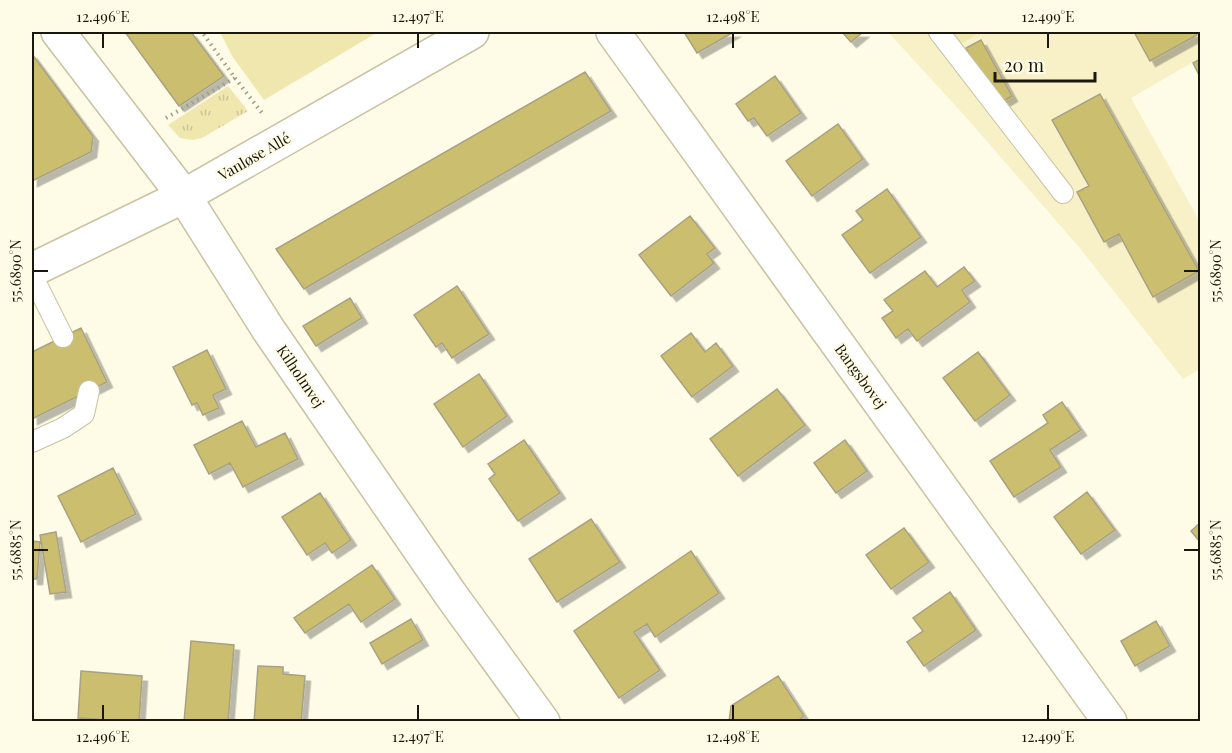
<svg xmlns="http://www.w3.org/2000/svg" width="1232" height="753" viewBox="0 0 1232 753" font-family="'Playfair Display',serif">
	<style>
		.built { fill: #f8f1c8 }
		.grass { fill: url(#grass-tufts) }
		.green { fill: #f0e7af }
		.building { fill: #cbbe6e; stroke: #a8a283; stroke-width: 1.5; filter: url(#shadow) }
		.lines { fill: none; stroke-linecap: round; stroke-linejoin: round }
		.lane-casing { stroke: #c8c3a2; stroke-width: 22 }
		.street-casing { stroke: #c8c3a2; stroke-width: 36 }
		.path { stroke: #a09d8d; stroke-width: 4; stroke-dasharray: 1.5 4.5; stroke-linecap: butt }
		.lane { stroke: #fff; stroke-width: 20 }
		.street { stroke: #fff; stroke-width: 33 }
		.ticks { fill: none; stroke: #1a180c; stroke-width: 2 }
		.labels { text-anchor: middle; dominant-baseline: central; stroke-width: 4.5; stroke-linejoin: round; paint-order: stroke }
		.street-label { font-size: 15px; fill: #1a180c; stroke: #fefbe7 }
		.neatline { fill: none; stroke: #1a180c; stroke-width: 2 }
		.ticks-label { font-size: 15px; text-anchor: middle; fill: #1a180c }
	</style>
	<defs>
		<pattern id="grass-tufts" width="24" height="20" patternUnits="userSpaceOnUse" patternTransform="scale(1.5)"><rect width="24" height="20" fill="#f0e7af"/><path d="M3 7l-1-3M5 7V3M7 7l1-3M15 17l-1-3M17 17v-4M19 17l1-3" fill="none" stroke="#cdc595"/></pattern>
		<filter id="shadow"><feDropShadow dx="5.5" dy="5.5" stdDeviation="0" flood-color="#0004"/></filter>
	</defs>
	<rect width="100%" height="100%" fill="#fefbe7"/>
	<!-- built -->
	<path class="built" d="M888,32H1200V58L1131,98L1200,222V369L1183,379L1079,247L964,115Z"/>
	<!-- grass -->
	<path class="grass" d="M228,86L248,111L202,138L193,140L180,138L168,125Z"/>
	<!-- green -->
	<path class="green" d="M220,32H378L264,100L232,56Z
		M945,32H981L954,48Z"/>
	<!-- building -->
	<path class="building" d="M125,32H191L224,76L179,106Z
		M684,32H734L697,53Z
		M842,32H863L851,42Z
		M1134,32H1195L1197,35L1150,61Z
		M981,40L1012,96L997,105L966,48Z
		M32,54L93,136L91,152L32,181Z
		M1200,59V77L1193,63Z
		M585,72L611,111L304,289L276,249Z
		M775,76L801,113L767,136L754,118L748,121L736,104Z
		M1100,94L1199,271L1153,297L1119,234L1104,242L1077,192L1089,186L1052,120Z
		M838,124L863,159L812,196L786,161Z
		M887,189L921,237L870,273L842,235L863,220L856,211Z
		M690,216L715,248L707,254L714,263L671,296L639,255Z
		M964,267L975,281L962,290L970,302L917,341L908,329L896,338L882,318L893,311L884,300L925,271L937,287Z
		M457,286L489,334L452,358L442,343L436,347L414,315Z
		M350,298L362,318L316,346L303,326Z
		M81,328L107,382L32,419V352Z
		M691,333L705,352L716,343L733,366L692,397L661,356Z
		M207,350L226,389L213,395L219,408L203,415L197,403L192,405L173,367Z
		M978,352L1010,395L975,421L943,378Z
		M479,374L507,416L463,447L434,404Z
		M777,389L805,425L738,476L710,439Z
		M1062,402L1081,430L1050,450L1061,467L1014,497L990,461L1048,423L1043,415Z
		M242,421L256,447L285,433L298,459L243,487L230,463L209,474L194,445Z
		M524,440L560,493L518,521L489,479L495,474L488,464Z
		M845,440L867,471L836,493L814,463Z
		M113,468L136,514L81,542L58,496Z
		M1087,492L1115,530L1081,554L1054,517Z
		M320,493L351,540L332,553L325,543L307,555L282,517Z
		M591,519L620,562L557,602L529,559Z
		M1200,523V542L1191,531Z
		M904,528L929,562L891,589L866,555Z
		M56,532L66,592L50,594L40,535Z
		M32,541L40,542L37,579H32Z
		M691,551L719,593L655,637L647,624L634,632L660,670L619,698L574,631Z
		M372,565L395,599L361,622L349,604L305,633L294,618Z
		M950,592L976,630L924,666L907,642L923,631L913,618Z
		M411,619L423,640L382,664L370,643Z
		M1156,621L1170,646L1135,666L1121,641Z
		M191,641L234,645L228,722H184Z
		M258,666L283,667V674L305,676L301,722H254Z
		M81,671L142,676L139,722L78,718Z
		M778,676L804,716L796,722H729L731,706Z"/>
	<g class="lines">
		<defs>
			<path id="lane" d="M939,32L1063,193
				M32,275L63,337
				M32,442L63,428L84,414L89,391"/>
			<path id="street" d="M58,32L184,196L268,329L451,595L543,722
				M613,32L1110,722
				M32,270L184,196L472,32"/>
		</defs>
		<!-- lane casing -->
		<use href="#lane" class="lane-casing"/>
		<!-- street casing -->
		<use href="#street" class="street-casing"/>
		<!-- path -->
		<path class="path" d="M235,78L262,113
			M166,118L235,78L202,32"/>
		<!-- lane -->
		<use href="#lane" class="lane"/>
		<!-- street -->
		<use href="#street" class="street"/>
	</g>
	<!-- ticks -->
	<path class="ticks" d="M103,33V48M418,33V48M733,33V48M1048,33V48M33,271H48M1184,271H1199M33,550H48M1184,550H1199M103,705V720M418,705V720M733,705V720M1048,705V720"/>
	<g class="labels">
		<!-- street labels -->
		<g class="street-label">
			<text transform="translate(254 156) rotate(-30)">Vanløse Allé</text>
			<text transform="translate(301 376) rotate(56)">Kilholmvej</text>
			<text transform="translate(861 376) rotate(54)">Bangsbovej</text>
		</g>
	</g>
	<!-- border -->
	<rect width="1232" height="753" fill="none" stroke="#fefbe7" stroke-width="66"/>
	<!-- scale -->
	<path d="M995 72v9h100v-9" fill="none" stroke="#1a180c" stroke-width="3"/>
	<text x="1004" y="72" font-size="18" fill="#1a180c" stroke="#fefbe7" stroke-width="4.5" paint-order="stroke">20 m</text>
	<rect x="33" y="33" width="1166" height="687" class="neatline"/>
	<g class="ticks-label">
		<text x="103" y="22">12.496°E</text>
		<text x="418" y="22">12.497°E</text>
		<text x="733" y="22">12.498°E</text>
		<text x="1048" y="22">12.499°E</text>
		<text transform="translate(16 271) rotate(-90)" y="5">55.6890°N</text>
		<text transform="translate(1216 271) rotate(-90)" y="5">55.6890°N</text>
		<text transform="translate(16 550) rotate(-90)" y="5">55.6885°N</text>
		<text transform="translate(1216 550) rotate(-90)" y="5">55.6885°N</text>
		<text x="103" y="742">12.496°E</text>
		<text x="418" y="742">12.497°E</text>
		<text x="733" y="742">12.498°E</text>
		<text x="1048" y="742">12.499°E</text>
	</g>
</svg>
